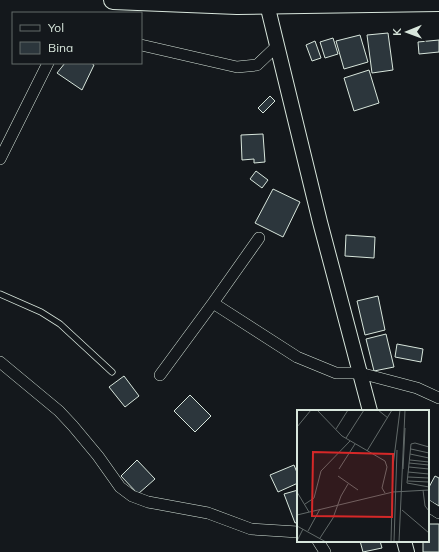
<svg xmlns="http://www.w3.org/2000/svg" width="439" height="552" viewBox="0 0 439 552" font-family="Mulish,sans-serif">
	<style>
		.building { fill: #2c363c; stroke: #d8e6dc }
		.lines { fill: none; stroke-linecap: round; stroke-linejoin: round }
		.service-casing { stroke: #d8e6dc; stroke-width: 7 }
		.minor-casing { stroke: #d8e6dc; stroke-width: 12 }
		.tertiary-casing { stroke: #d8e6dc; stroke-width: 16 }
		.trunk-casing { stroke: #d8e6dc; stroke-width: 20 }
		.service { stroke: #14181c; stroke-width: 5.5 }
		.minor { stroke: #14181c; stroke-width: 11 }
		.tertiary { stroke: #14181c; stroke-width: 14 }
		.trunk { stroke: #14181c; stroke-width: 18 }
		.inset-road { fill: none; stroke: #626a69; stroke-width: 1 }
		.view { fill: #d62828; fill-opacity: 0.15; stroke: #d62828; stroke-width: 2 }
		.inset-edge { fill: none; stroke: #d8e6dc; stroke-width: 2 }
	</style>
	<rect width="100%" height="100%" fill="#14181c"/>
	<!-- building -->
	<path class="building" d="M388,33L393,70L372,73L367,35Z
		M360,35L368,62L344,69L336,41Z
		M333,38L338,54L325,58L320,42Z
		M439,40V52L419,54L418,42Z
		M315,41L321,58L312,61L306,45Z
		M65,63H91L94,65L82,90L57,73Z
		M369,70L379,103L354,111L344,78Z
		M270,96L275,101L263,113L258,108Z
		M263,134L265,162L254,163V159L242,160L241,135Z
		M256,171L268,180L262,188L250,179Z
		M273,189L300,202L283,237L255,223Z
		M346,235L375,237L374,258L345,256Z
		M378,296L385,330L365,335L357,301Z
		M386,334L394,367L374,371L366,339Z
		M397,344L423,349L421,362L395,357Z
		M124,376L139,396L125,407L109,387Z
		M190,395L211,416L195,432L174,411Z
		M137,460L155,479L138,494L121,476Z
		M294,465L298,475V483L278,492L270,475Z
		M435,476L439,478V506L428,500V489Z
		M298,490V522L295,523L284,494Z
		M428,524H439V552H423V541H428Z
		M360,541H380L382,548L363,552Z"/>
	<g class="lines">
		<defs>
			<path id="service" d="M0,294L41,312L60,324L112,372"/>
			<path id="minor" d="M141,45L237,67L257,65L277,46
				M0,159L48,63
				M213,303L297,357L336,373H360L417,388L439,398
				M0,362L59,411L73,426L98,456L120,487L132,496L148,502L208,513L251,529L298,532
				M160,375L213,303L259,238
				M428,506L439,513
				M318,541L325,552"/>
			<path id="tertiary" d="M266,0L320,222L370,411
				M404,541L407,552"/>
			<path id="trunk" d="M113,0L237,5L439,2"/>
		</defs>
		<!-- service casing -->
		<use href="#service" class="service-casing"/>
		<!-- minor casing -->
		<use href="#minor" class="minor-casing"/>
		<!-- tertiary casing -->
		<use href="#tertiary" class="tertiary-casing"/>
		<!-- trunk casing -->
		<use href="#trunk" class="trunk-casing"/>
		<!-- service -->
		<use href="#service" class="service"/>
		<!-- minor -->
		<use href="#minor" class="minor"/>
		<!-- tertiary -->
		<use href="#tertiary" class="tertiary"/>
		<!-- trunk -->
		<use href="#trunk" class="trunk"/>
	</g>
	<!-- overview -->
	<g transform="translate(297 410)">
		<rect width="132" height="132" fill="#14181c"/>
		<path class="inset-road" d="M20,0L45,26L88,51L90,57L85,78L88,83M81,0L91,8M0,17L14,0M39,19L51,0M49,28L67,0M132,37L118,33L114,34L110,73L132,77M114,39L132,43M70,41L95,0M113,44L132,48M113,50L132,52M112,53L132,55M112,57L132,59M42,59L58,34M106,59L108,18M111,62L132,64M41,66L61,80M111,67L132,68M111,71L132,72M126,80L128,96L132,101M0,82L12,102M8,94L17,88L24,61L53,31M105,100L132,123M0,105L96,82L132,80M0,116L29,132M11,121L23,99M23,128L36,108L44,86L51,74M0,131L6,119M94,132L96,56L103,0M97,132L100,40M102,132L108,0"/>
		<path class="view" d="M16,42L96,44L95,107L15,106Z"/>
		<rect width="132" height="132" class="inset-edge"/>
	</g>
	<!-- legend -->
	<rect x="12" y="12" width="130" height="52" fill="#14181c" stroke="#626a69"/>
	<rect x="20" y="25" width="20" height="6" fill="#14181c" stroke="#626a69"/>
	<text x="48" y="32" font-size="12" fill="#d8e6dc">Yol</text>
	<rect x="20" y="42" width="20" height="12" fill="#2c363c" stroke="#626a69"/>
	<text x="48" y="52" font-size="12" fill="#d8e6dc">Bina</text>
	<!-- north arrow -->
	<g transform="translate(407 32) rotate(269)" stroke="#14181c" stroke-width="3" paint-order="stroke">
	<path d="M0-3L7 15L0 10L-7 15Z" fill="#d8e6dc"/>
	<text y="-6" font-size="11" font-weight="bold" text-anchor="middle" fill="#d8e6dc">K</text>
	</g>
</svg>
